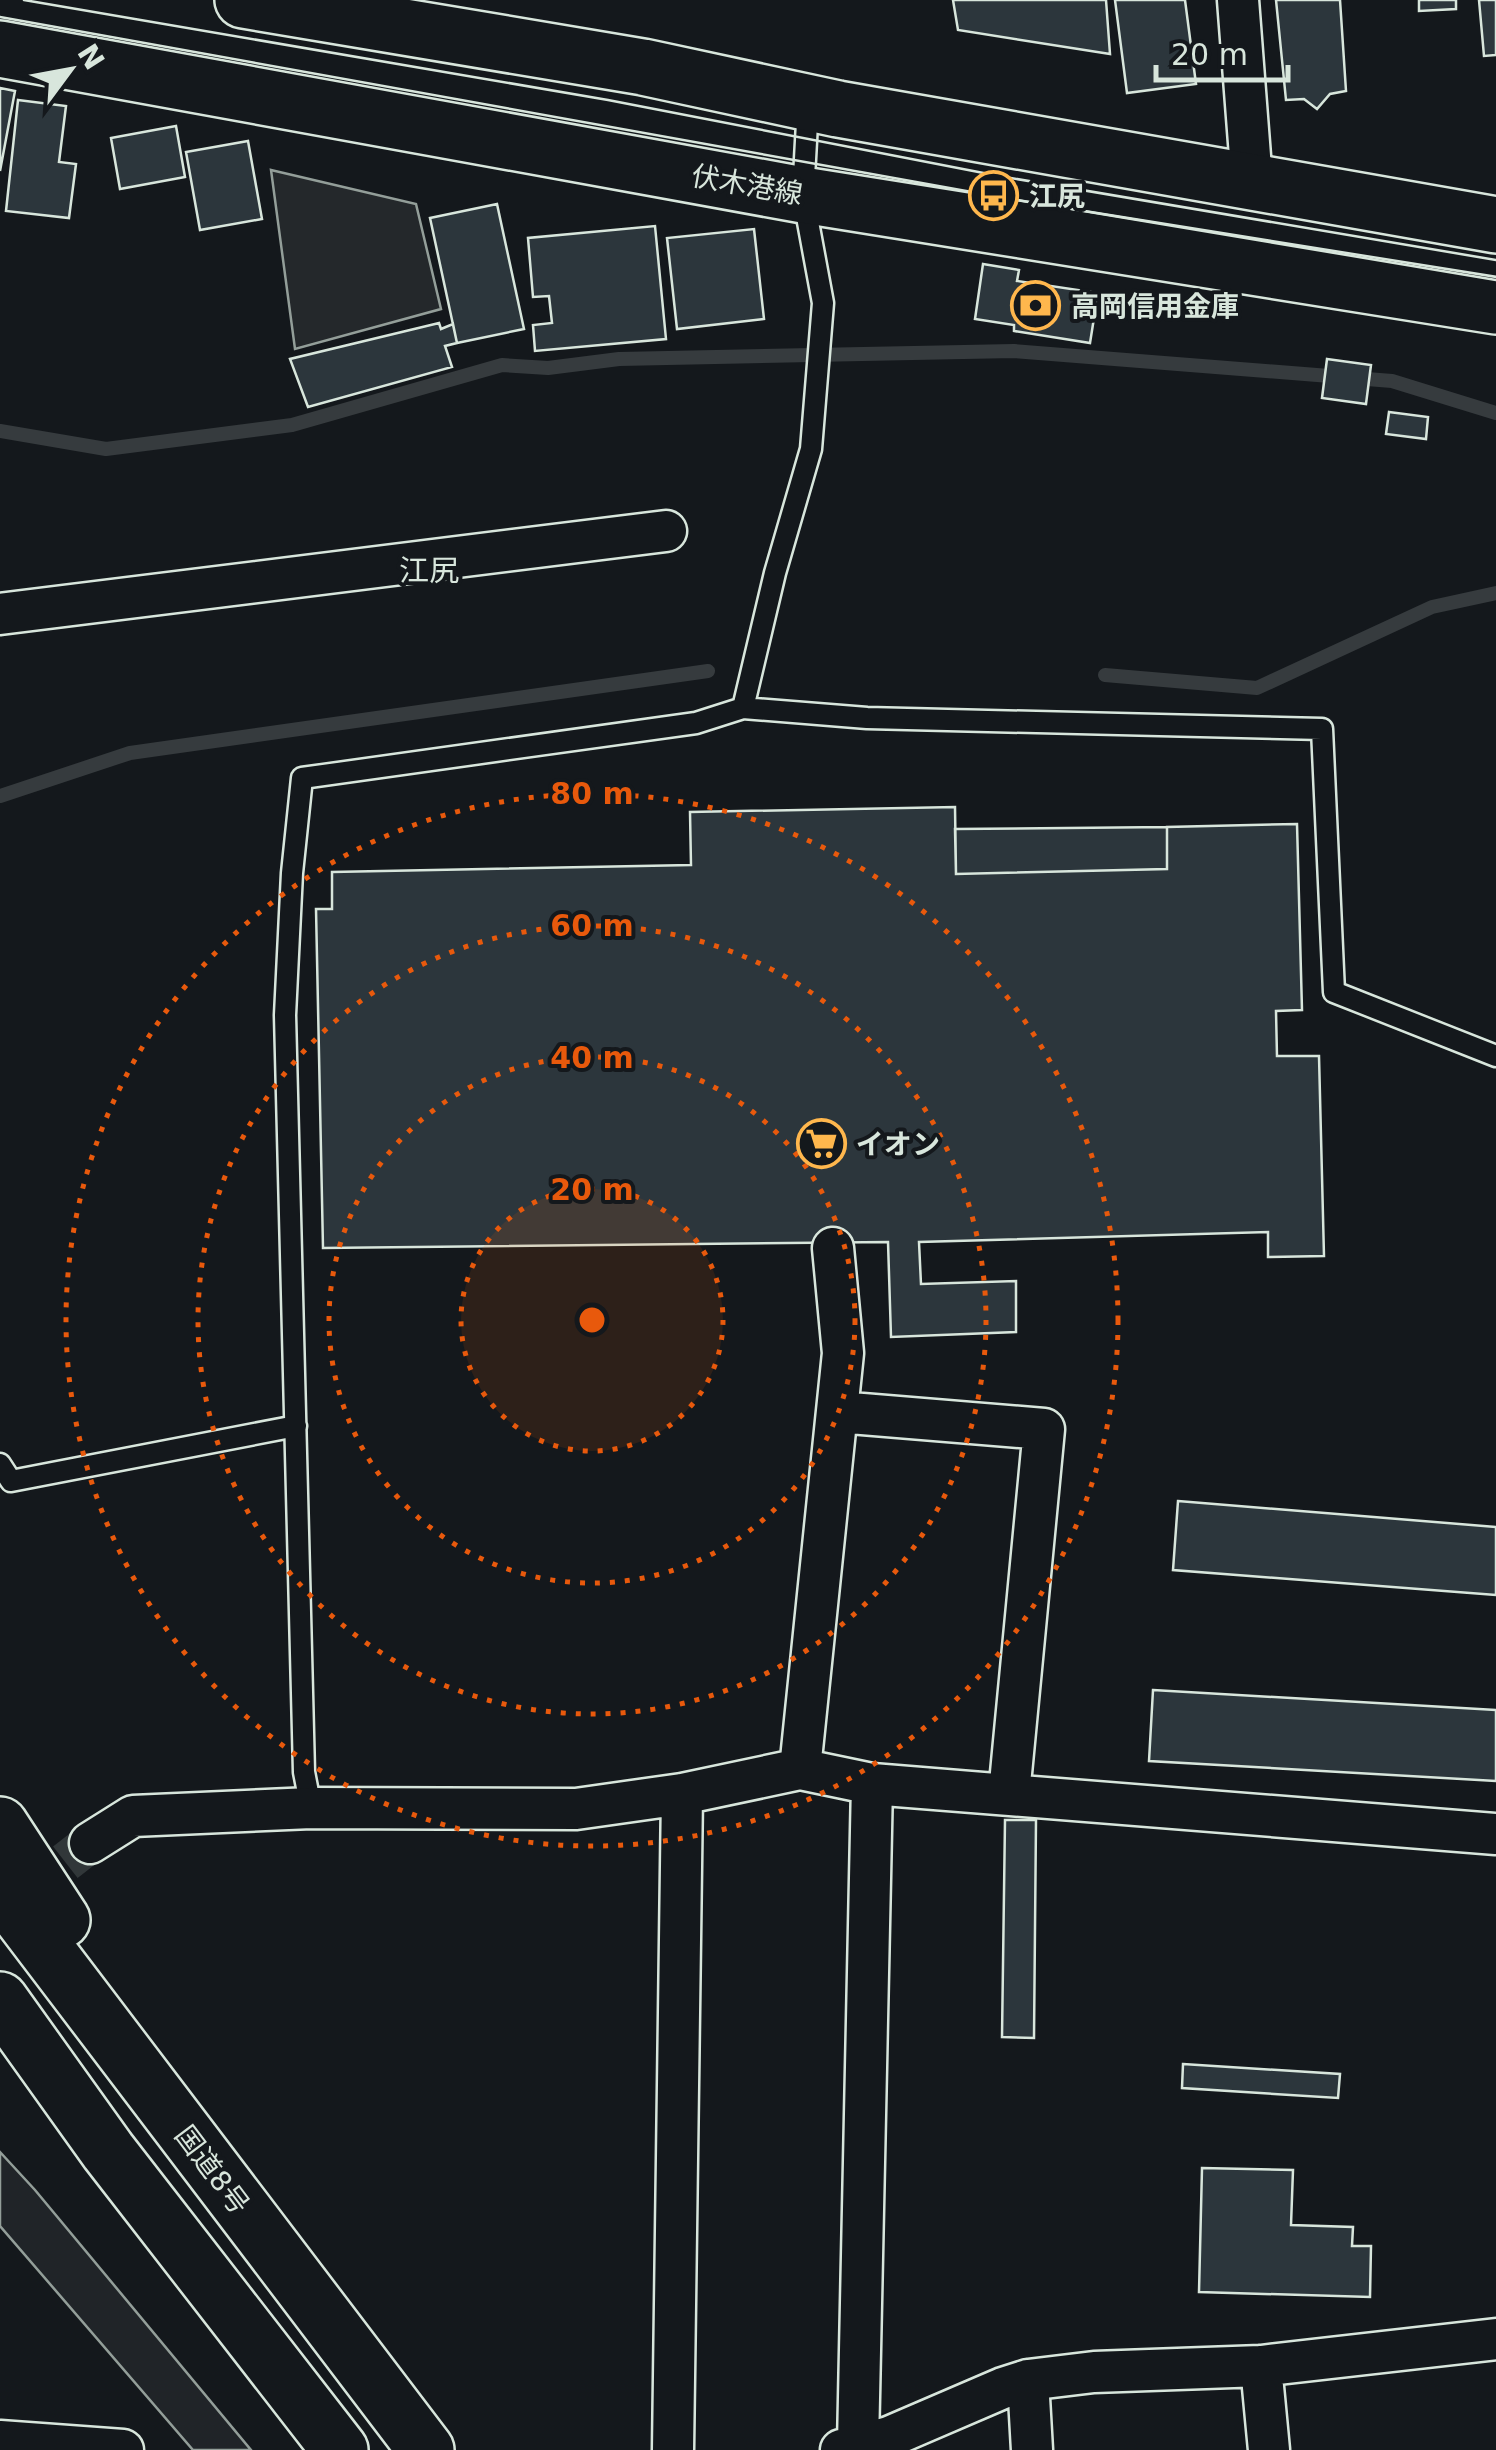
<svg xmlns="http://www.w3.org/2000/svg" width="1496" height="2450" viewBox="0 0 1496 2450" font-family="'DejaVu Sans','Noto Sans JP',sans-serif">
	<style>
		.green { fill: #202428; stroke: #939e99; stroke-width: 2.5 }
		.parking { fill: #24282b; stroke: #939e99; stroke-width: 2.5 }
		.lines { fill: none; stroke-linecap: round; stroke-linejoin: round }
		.stream { stroke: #363b3e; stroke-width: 14 }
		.building { fill: #2c363c; stroke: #d8e6dc; stroke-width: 2.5 }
		.minor-tunnel { stroke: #313739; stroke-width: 40; stroke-dasharray: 40 20; stroke-linecap: butt }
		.service-casing { stroke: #d8e6dc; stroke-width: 25 }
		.minor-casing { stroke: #d8e6dc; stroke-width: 45 }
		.primary-casing { stroke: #d8e6dc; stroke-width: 60 }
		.trunk-casing { stroke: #d8e6dc; stroke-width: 60 }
		.service { stroke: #14181c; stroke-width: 20 }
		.minor { stroke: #14181c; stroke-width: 40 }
		.primary { stroke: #14181c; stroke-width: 55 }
		.trunk { stroke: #14181c; stroke-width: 55 }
		.tram { stroke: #d8e6dc; stroke-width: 2.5 }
		.ring { fill: none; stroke: #e8590c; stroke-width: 5; stroke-dasharray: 5 10 }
		.labels { text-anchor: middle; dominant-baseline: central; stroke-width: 8; stroke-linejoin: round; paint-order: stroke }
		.street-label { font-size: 28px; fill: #d8e6dc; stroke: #14181c }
		.poi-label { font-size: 28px; font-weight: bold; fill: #d8e6dc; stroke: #14181c; text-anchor: start }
		.neighbourhood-label { font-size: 30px; fill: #d8e6dc; stroke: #14181c }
		.centre { fill: #e8590c; stroke: #14181c; stroke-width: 5 }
		.ring-label { font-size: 30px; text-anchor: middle; font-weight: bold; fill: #e8590c; stroke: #14181c; stroke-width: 8; stroke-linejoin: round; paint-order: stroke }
	</style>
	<rect width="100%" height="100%" fill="#14181c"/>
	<!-- green -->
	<path class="green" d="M0,2152L35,2190L251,2450H193L0,2226Z"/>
	<!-- parking -->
	<path class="parking" d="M271,170L416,204L441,309L295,349Z"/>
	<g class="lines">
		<!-- stream -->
		<path class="stream" d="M0,431L106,449L292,425L502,365L548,368L619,359L1014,351L1392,381L1496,413
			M1105,675L1257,688L1432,607L1496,593
			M0,796L130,753L708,671"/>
	</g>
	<!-- building -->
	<path class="building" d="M953,0H1106L1110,54L958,30Z
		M1115,0H1185L1196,84L1127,93Z
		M1276,0H1340L1346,91L1330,94L1317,109L1304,99L1286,100Z
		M1419,0H1456V9L1419,11Z
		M1479,0H1496V55L1484,56Z
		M0,88L15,91L0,171Z
		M18,100L66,106L59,162L76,164L69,218L6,211Z
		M176,126L185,177L120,189L111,138Z
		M248,141L262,219L200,230L186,152Z
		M497,204L524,329L457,343L430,218Z
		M655,226L666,339L535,351L533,325L552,323L549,296L533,297L528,238Z
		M754,229L764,319L677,329L667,238Z
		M983,264L1019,270L1017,281L1098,293L1090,343L1014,331V325L975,319Z
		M439,323L441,329L453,324L457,343L445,346L452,367L308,407L290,359Z
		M1327,359L1371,365L1366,404L1322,398Z
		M1389,412L1428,417L1426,439L1386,434Z
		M955,807L956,874L1167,869V827L1297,824L1302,1010L1276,1011L1277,1056H1319L1324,1256L1268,1257V1232L919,1242L921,1284L1016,1281V1332L891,1337L888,1242L323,1248L316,909H332V872L691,865L690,812Z
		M1167,827V869L956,874L955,829Z
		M1178,1501L1496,1527V1595L1173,1570Z
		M1153,1690L1496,1710V1781L1149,1761Z
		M1005,1820H1036L1034,2038L1002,2037Z
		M1183,2064L1340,2074L1338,2098L1182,2088Z
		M1202,2168L1293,2170L1291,2225L1353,2227L1352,2246H1371L1370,2297L1199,2292Z"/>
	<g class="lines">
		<!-- minor-tunnel -->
		<path class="minor-tunnel" d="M18,1899L90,1843"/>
		<defs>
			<path id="service" d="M808,105L803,195L823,303L811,449L775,573L743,708L867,718L1322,729L1334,992L1496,1056
				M0,1464L11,1481L296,1426
				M311,1808L304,1772L285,1015L292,873L302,778L696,723L743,708"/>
			<path id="minor" d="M1238,0L1252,182
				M0,614L666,531
				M838,1412L1044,1429L1009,1794
				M800,1769L843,1353L833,1248
				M90,1843L133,1816L311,1808L576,1809L682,1794L800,1769L872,1784L1496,1834
				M1261,2366L1269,2450
				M1028,2380L1032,2450
				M0,2441L123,2450
				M858,2445L872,1784
				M673,2450L682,1794
				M841,2450L889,2437L1003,2388L1028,2380L1094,2372L1261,2366L1496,2339"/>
			<path id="primary" d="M243,0L643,67L838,109L1496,225
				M0,49L803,195L1496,306"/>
			<path id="trunk" d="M0,1825L62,1920
				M0,1889L426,2450
				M0,2000L108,2151L340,2450"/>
		</defs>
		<!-- service casing -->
		<use href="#service" class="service-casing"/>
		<!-- minor casing -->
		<use href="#minor" class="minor-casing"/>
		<!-- primary casing -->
		<use href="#primary" class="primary-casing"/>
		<!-- trunk casing -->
		<use href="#trunk" class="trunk-casing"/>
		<!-- service -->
		<use href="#service" class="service"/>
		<!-- minor -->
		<use href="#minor" class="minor"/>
		<!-- primary -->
		<use href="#primary" class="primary"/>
		<!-- trunk -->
		<use href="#trunk" class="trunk"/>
		<!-- tram -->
		<path class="tram" d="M24,0L608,100L999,176L1496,260
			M0,17L994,196L1496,280"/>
	</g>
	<!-- distance rings -->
	<circle cx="592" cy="1320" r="131" fill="#e8590c" fill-opacity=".12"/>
	<g class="ring">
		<circle cx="592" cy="1320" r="131"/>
		<circle cx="592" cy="1320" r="263"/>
		<circle cx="592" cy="1320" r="394"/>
		<circle cx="592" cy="1320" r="526"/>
	</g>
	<!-- icons -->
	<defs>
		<symbol id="bus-ring" viewBox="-11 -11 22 22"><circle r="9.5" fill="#14181c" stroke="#ffb74d" stroke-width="1.5"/><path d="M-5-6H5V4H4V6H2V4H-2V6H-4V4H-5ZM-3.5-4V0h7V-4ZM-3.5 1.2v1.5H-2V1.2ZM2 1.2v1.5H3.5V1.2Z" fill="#ffb74d"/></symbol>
		<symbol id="bank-ring" viewBox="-11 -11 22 22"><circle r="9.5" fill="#14181c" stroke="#ffb74d" stroke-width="1.5"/><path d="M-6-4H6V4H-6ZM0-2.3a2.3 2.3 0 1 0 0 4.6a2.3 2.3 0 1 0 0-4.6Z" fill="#ffb74d"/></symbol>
		<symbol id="supermarket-ring" viewBox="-11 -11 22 22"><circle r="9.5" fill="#14181c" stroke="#ffb74d" stroke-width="1.5"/><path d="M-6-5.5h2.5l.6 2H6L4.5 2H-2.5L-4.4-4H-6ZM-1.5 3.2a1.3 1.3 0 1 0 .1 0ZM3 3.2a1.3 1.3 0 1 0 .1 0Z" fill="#ffb74d"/></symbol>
	</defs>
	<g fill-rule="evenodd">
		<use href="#bus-ring" x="966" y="168" width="55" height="55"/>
		<use href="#bank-ring" x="1008" y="278" width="55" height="55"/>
		<use href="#supermarket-ring" x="794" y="1116" width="55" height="55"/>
	</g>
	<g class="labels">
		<!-- street labels -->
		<g class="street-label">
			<text transform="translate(747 185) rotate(10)">伏木港線</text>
			<text transform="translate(212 2170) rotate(53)">国道8号</text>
		</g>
		<!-- poi labels -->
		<g class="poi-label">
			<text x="1029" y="196">江尻</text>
			<text x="1071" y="306">高岡信用金庫</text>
			<text x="856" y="1144">イオン</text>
		</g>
		<!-- neighbourhood labels -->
		<g class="neighbourhood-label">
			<text x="429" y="570">江尻</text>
		</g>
	</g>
	<circle cx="592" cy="1320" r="15" class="centre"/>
	<g class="ring-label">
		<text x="592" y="804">80 m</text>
		<text x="592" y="936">60 m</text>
		<text x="592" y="1068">40 m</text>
		<text x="592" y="1200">20 m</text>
	</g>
	<!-- north arrow -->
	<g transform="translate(70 70) rotate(58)" stroke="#14181c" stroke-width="8" paint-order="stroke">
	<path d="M0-8L18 38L0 25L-18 38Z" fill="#d8e6dc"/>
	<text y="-15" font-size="28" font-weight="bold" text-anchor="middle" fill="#d8e6dc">N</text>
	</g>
	<!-- scale -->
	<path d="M1156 65v15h132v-15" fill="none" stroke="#d8e6dc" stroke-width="5"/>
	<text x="1171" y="65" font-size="30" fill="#d8e6dc" stroke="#14181c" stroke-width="8" paint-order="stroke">20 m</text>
</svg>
